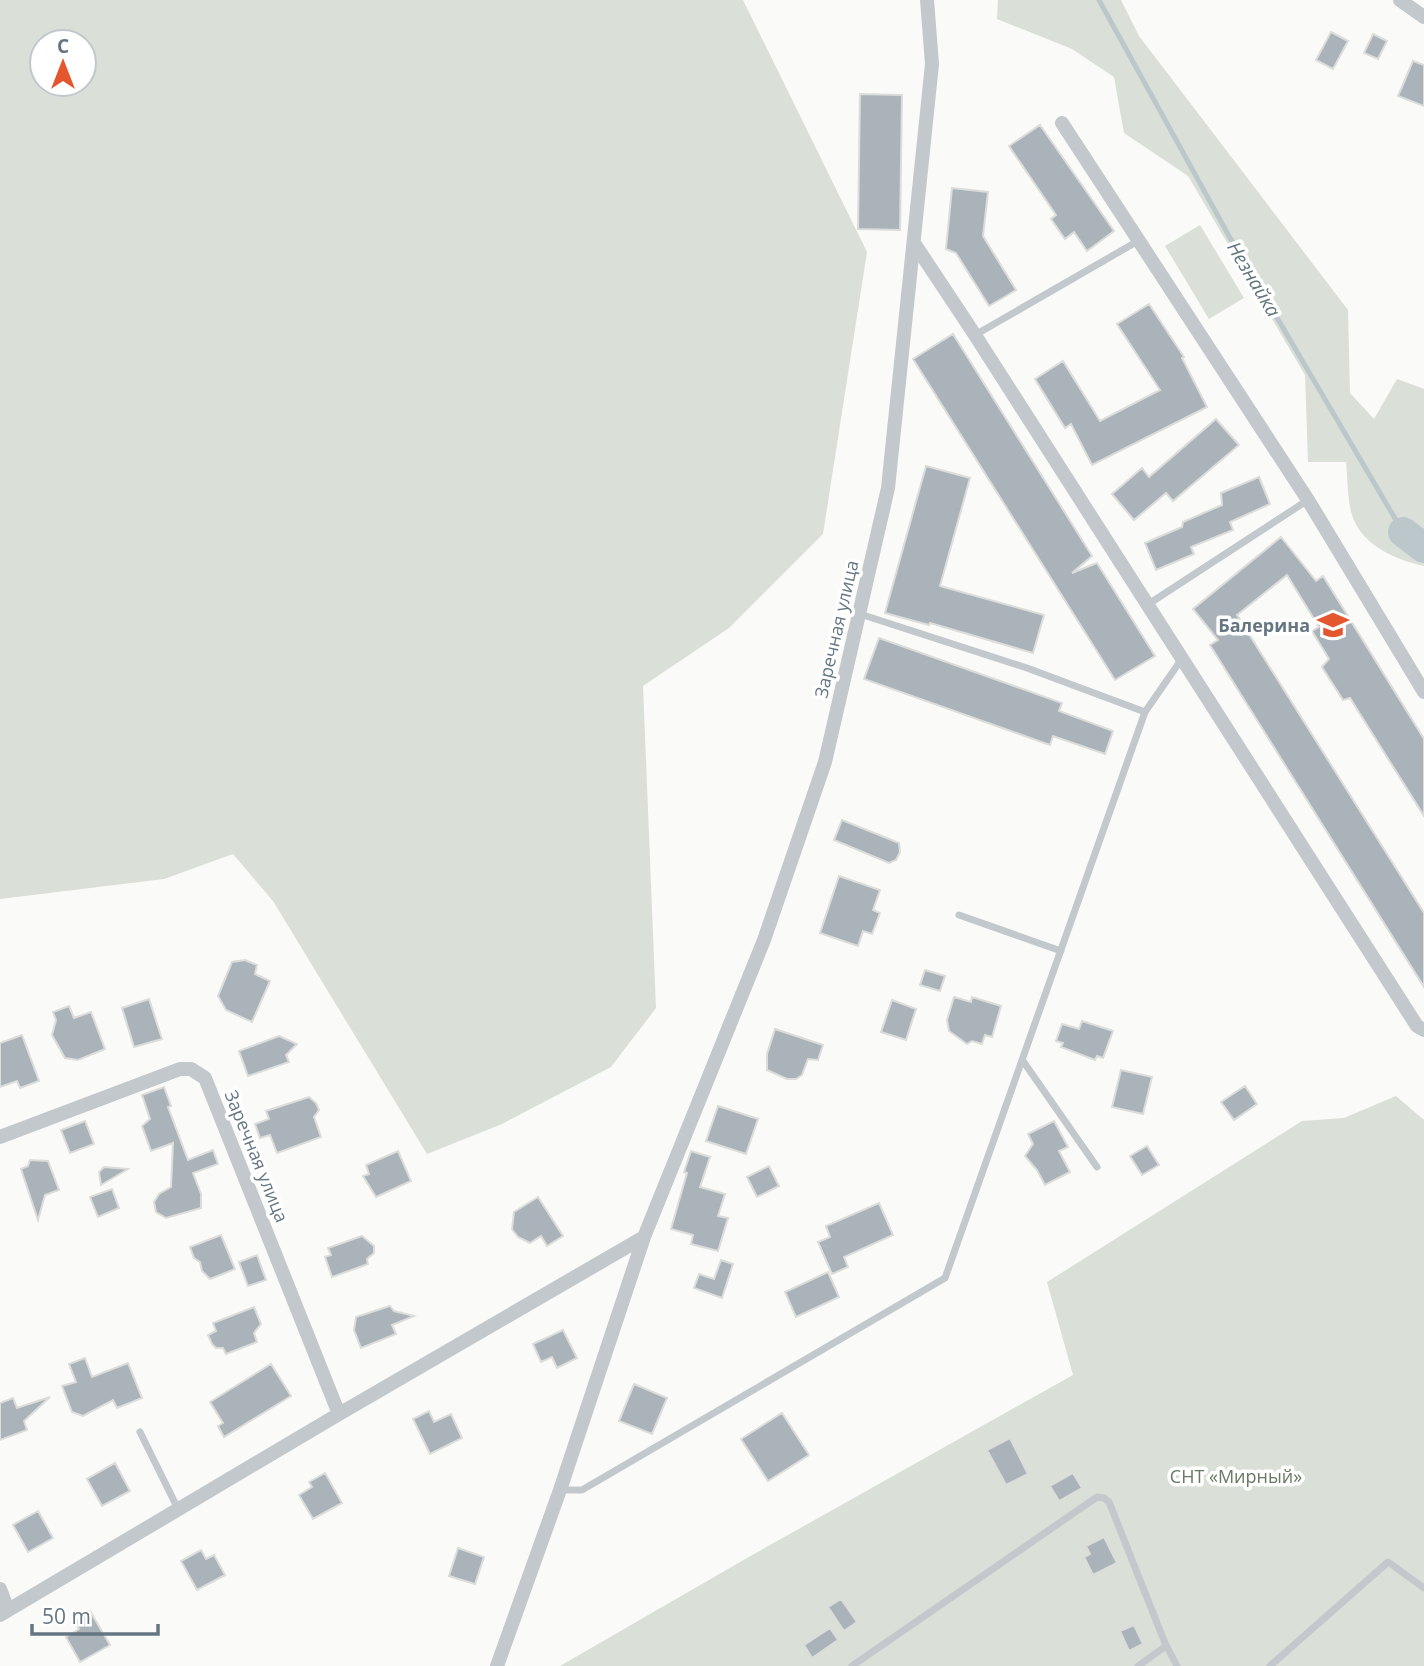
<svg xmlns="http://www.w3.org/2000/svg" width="1424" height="1666" viewBox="0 0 1424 1666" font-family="'Open Sans',sans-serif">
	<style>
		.green { fill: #dadfd7; fill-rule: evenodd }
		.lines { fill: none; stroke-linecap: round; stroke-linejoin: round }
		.stream { stroke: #bbc7cb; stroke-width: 5 }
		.river { stroke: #bbc7cb; stroke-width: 30 }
		.building { fill: #aab3b9; stroke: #dcdcda; stroke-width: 2 }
		.lane { stroke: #c3c8cc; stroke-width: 7 }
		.street { stroke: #c3c8cc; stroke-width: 14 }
		.labels { text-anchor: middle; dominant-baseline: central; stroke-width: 7; stroke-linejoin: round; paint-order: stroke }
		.poi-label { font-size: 18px; font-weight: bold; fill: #657683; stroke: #fff; text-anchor: end }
		.street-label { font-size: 18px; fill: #657683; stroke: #fff }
		.park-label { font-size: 18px; fill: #687a64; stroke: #fff }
		.water-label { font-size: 19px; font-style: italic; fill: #60757c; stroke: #fff }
	</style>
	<rect width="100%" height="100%" fill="#fafaf8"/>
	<!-- green -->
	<path class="green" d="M0,0H743L867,252L823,534L729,628L643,686L656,1008L611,1067L502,1124L427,1154L273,901L233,854L164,879L0,899ZM42,42H84V84H42Z
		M998,0H1121L1139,36L1348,310L1350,393L1374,419L1397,379L1424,389V566C1396,560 1364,546 1353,518C1347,503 1348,478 1346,462H1308L1305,375L1188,176L1124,133L1114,77L1072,49L997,19Z
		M1200,225L1244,298L1209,319L1165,246Z
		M1396,1096L1424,1120V1666H560L747,1558L1073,1375L1047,1282L1302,1121L1344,1118Z"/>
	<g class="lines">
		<!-- stream -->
		<path class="stream" d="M1099,0L1229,236L1403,532L1424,531"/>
		<!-- river -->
		<path class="river" d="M1403,532L1424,548"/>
	</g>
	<!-- building -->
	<path class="building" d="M1331,32L1348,41L1333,69L1316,60Z
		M1373,34L1387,41L1378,59L1364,53Z
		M1413,61L1424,65V106L1398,96Z
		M860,94L902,95L900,230L858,229Z
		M1040,125L1114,231L1087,251L1074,232L1065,239L1051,219L1056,215L1009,146Z
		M952,188L988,192L983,236L1016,290L989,306L956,253L946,249Z
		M1149,304L1184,357L1182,358L1207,407L1092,465L1071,424L1065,428L1035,379L1063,361L1100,421L1160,390L1117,324Z
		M953,334L1092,556L1072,573L1097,563L1155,656L1115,680L913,359Z
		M1216,419L1239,445L1173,501L1166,493L1134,520L1112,494L1142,468L1149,477Z
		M926,466L970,478L940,586L1044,615L1033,653L930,623L929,625L885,613Z
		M1259,477L1270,504L1230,522L1233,530L1191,547L1194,554L1156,570L1145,543L1182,527L1183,522L1222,505L1221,493Z
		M1281,537L1316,581L1323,576L1424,739V816L1350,698L1343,700L1322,667L1329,659L1312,631L1319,627L1287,575L1237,615L1424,913V987L1210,645L1218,640L1193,609Z
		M879,638L1062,703L1059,711L1113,731L1105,754L1053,736L1050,745L864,679Z
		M842,820L899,843L900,852L896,860L889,863L834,840Z
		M839,876L880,890L873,910L880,913L872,934L863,931L858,946L820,933Z
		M245,960L257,965L255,974L270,981L252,1022L226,1010L218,996L232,962Z
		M925,970L945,976L940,991L920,985Z
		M954,997L971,1002L972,997L1001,1006L992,1037L985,1035L982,1044L972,1041L967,1044L949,1031L947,1020Z
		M149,999L162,1039L134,1047L122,1008Z
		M892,1000L916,1009L906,1040L881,1032Z
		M69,1006L74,1018L91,1012L105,1049L78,1060L65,1058L52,1035L56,1020L53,1012Z
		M1082,1021L1113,1031L1103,1058L1097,1056L1095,1060L1061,1047L1063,1043L1056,1041L1062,1024L1079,1029Z
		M775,1029L823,1045L818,1060L808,1059L802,1075L796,1079H787L767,1070V1054Z
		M22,1035L39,1081L20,1088L17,1081L0,1087V1043Z
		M279,1036L297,1044L286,1055L289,1062L248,1076L239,1051Z
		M1121,1070L1152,1077L1143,1114L1112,1107Z
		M1245,1086L1257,1104L1234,1120L1221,1102Z
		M164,1087L171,1106L168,1107L188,1160L213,1150L218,1164L193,1173L201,1194V1208L166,1218L156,1212L154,1202L159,1194L171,1187L173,1143L151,1151L142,1126L150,1119L142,1095Z
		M309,1097L316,1103L319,1110L314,1117L321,1137L277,1153L270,1135L260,1138L255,1124L269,1119L266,1111Z
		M718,1106L758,1119L746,1154L706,1141Z
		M85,1121L94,1144L70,1153L61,1130Z
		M1054,1121L1068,1147L1059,1151L1070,1172L1045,1185L1037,1170L1025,1156L1033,1144L1028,1134Z
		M1147,1146L1159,1165L1142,1175L1130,1156Z
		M398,1151L411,1181L376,1197L363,1176L369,1174L366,1165Z
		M691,1151L710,1157L700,1187L725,1194L718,1216L728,1218L718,1251L691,1244L693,1235L671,1229L687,1173L684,1172Z
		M30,1160L48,1161L59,1190L45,1195L38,1220L21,1169L28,1166Z
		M769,1166L779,1186L757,1197L747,1177Z
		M104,1167L128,1169L101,1185L99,1172Z
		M112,1189L119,1208L98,1217L90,1197Z
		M538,1197L563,1236L547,1246L541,1236L530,1243L518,1237L512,1229L514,1212Z
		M879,1203L893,1235L844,1257L848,1267L832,1274L818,1242L830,1237L826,1226Z
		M221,1235L235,1269L210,1279L202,1271L200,1262L194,1258L190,1247Z
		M362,1236L374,1246V1253L367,1259L368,1264L332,1277L325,1257L331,1255L328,1248Z
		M257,1255L266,1280L248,1286L239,1262Z
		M721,1260L733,1264L722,1298L694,1288L699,1274L714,1279Z
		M828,1272L839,1297L796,1317L785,1292Z
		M390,1306L394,1311L414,1316L392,1325L396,1334L361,1348L354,1330L356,1317Z
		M254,1307L261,1324L254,1333L257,1342L226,1354L223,1348H216L212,1344L208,1335L216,1331L213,1323Z
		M563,1330L577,1358L557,1368L552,1357L541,1362L533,1344Z
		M85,1358L92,1377L128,1363L142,1398L117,1408L113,1400L83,1416L72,1412L62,1386L76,1382L69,1364Z
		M271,1364L291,1396L224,1437L218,1426L223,1423L210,1402Z
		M634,1384L667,1398L652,1434L619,1421Z
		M50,1397L24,1421L27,1430L0,1440V1403L13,1398L17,1408Z
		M429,1411L434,1422L451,1414L462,1438L430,1454L413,1419Z
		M782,1413L809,1455L768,1481L741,1439Z
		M1010,1438L1028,1474L1006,1485L987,1450Z
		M115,1463L130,1491L102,1506L87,1479Z
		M325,1473L342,1503L313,1519L299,1495L312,1487L309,1482Z
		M1073,1473L1082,1488L1059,1501L1050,1486Z
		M38,1511L53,1538L28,1552L13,1525Z
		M1104,1537L1117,1563L1093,1575L1084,1557L1090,1554L1086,1546Z
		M458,1548L484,1557L475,1584L449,1576Z
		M201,1550L206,1559L214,1555L225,1575L197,1590L181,1561Z
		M841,1599L857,1622L844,1631L828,1607Z
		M90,1611L110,1645L80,1662L66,1637L79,1629L74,1621Z
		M1134,1625L1143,1644L1129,1651L1120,1631Z
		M830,1628L838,1640L812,1658L804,1645Z"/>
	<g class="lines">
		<!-- lane -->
		<path class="lane" d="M975,335L1138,241
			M1147,605L1308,500
			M860,614L1027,668L1145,712
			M959,915L1061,951
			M1023,1061L1097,1167
			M140,1432L178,1509
			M560,1490H582L945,1278L1145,712L1181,660
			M852,1666L1097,1497L1104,1498L1109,1502L1165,1643L1177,1666
			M1138,1666L1166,1646
			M1270,1666L1388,1562L1424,1588"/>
		<!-- street -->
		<path class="street" d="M1400,0L1424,17
			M1062,123L1308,500L1424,692
			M914,243L975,335L1417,1026L1424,1030
			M0,1137L180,1069H191L205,1078L339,1414
			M0,1589L8,1610
			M0,1615L339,1414L644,1237
			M497,1666L560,1490L644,1237L764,940L825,762L888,488L932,64L927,0"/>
	</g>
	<!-- icons -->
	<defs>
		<symbol id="school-bare" viewBox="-9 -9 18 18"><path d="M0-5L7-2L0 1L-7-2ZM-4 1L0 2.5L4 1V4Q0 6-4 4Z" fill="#e4572e" stroke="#fff" stroke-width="2.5" paint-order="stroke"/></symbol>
	</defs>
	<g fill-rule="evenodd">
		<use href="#school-bare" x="1311" y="603" width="44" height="44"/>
	</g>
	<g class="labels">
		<!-- poi labels -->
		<g class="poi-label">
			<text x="1310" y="625">Балерина</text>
		</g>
		<!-- street labels -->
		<g class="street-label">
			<text transform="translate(836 629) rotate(-77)">Заречная улица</text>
			<text transform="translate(257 1156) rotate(68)">Заречная улица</text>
		</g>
		<!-- park labels -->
		<g class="park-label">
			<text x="1236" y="1476">СНТ «Мирный»</text>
		</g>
		<!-- water labels -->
		<g class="water-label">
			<text transform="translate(1254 279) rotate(59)">Незнайка</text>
		</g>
	</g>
	<!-- north arrow -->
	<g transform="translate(63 63)"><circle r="33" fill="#ffffff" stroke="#c1c8cd" stroke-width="2"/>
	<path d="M0-5L12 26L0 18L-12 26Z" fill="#e4572e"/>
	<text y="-10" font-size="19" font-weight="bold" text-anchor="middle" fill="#657683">С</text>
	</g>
	<!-- scale -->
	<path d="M32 1624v10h126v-10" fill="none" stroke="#657683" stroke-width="3.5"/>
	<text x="42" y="1624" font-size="21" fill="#657683" stroke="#ffffff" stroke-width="5" paint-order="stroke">50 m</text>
</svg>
